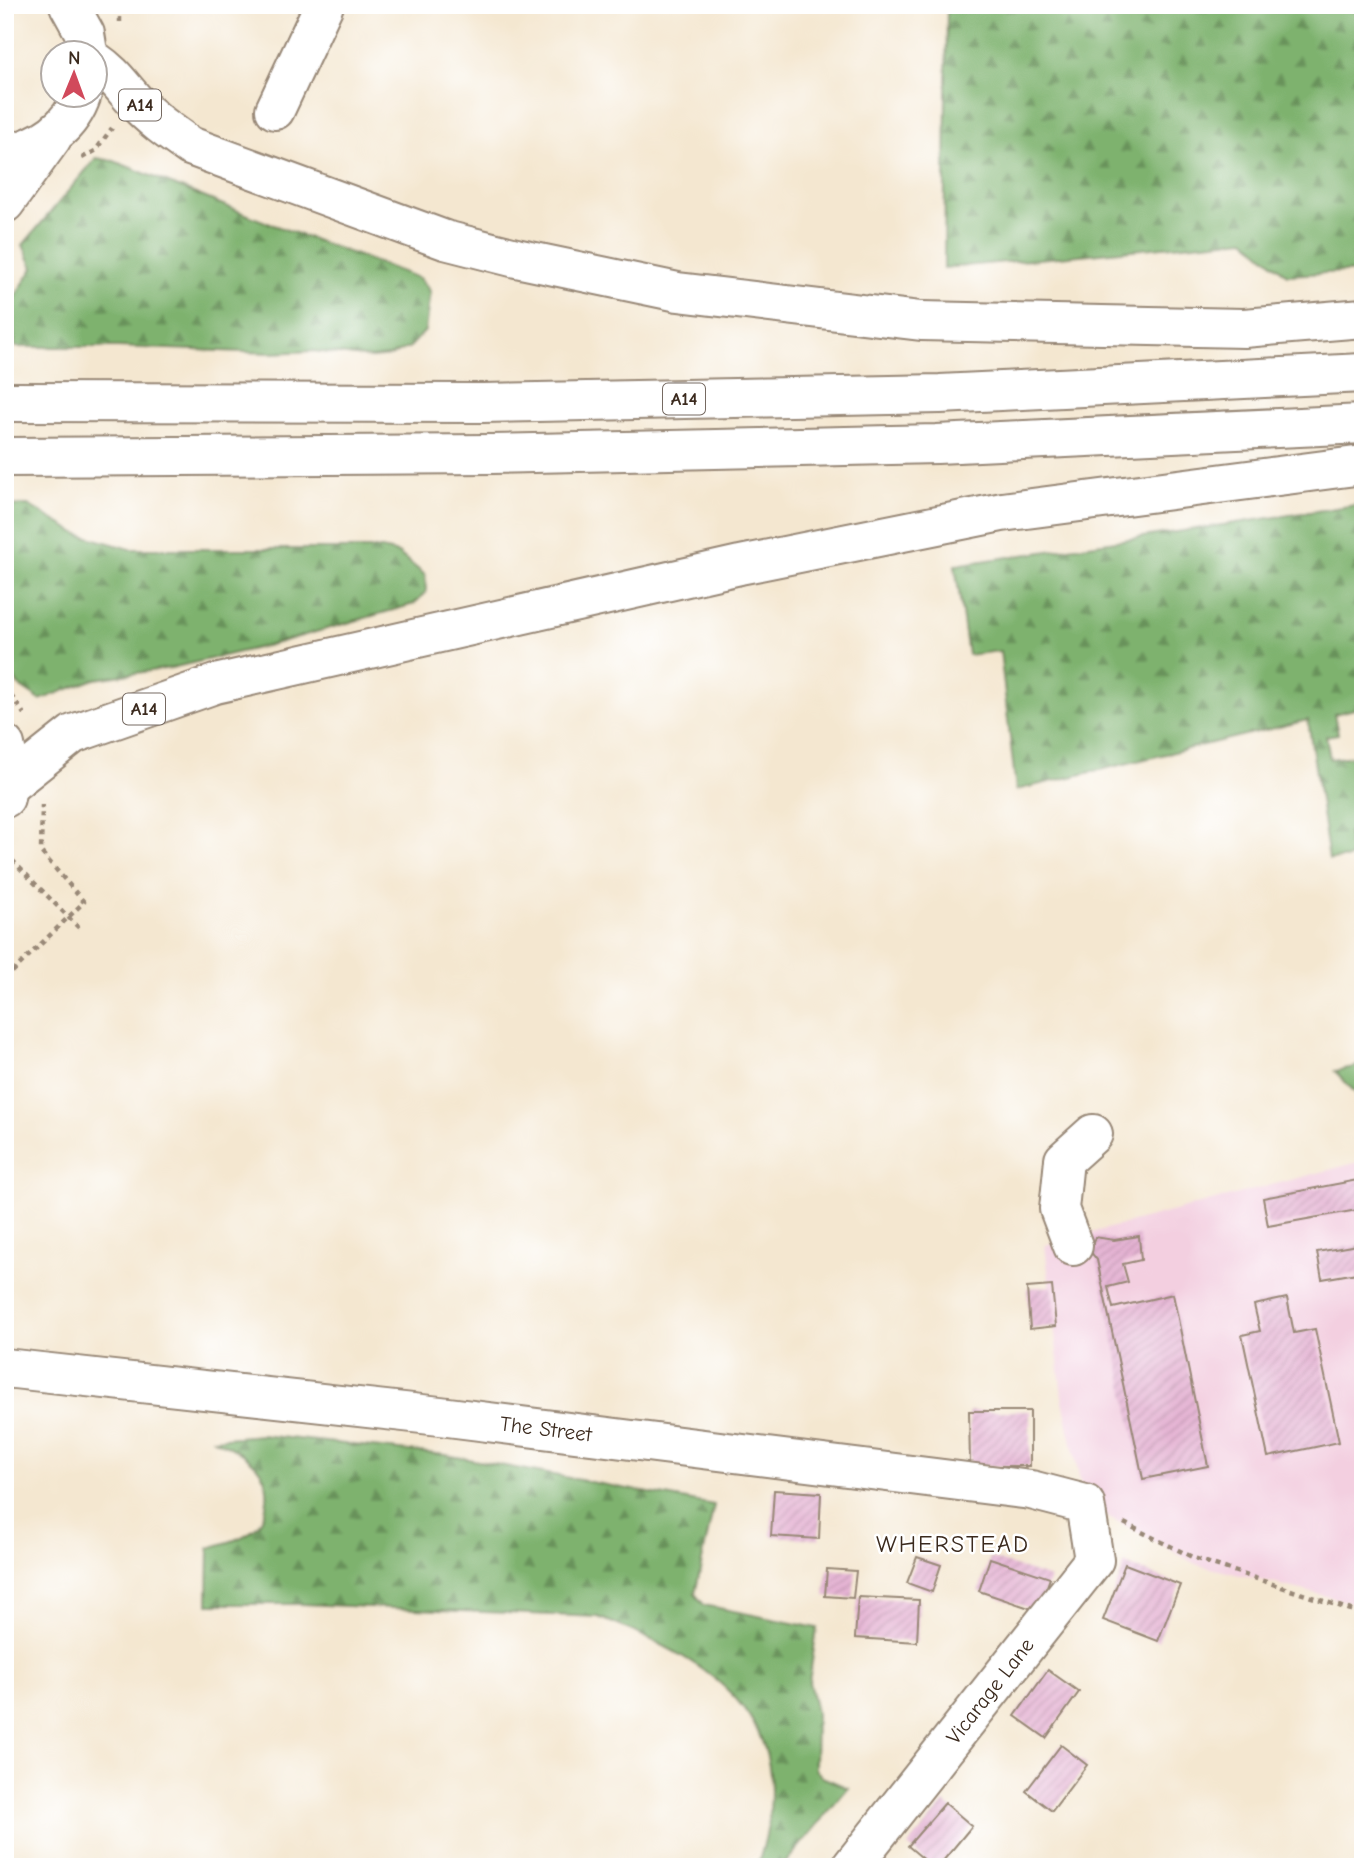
<svg xmlns="http://www.w3.org/2000/svg" width="1368" height="1872" viewBox="0 0 1368 1872" font-family="'Comic Neue',sans-serif">
	<style>
		.built { fill: #f3cfe0 }
		.forest { fill: url(#forest-firs); stroke: #5c6e46; stroke-width: 2 }
		.building { fill: url(#building-hatch) }
		.lines { fill: none; stroke-linecap: round; stroke-linejoin: round }
		.minor-casing { stroke: #988877; stroke-width: 42 }
		.major-casing { stroke: #988877; stroke-width: 42 }
		.highway-casing { stroke: #988877; stroke-width: 42 }
		.path { stroke: #988877; stroke-width: 4.5; stroke-dasharray: 5 5; stroke-linecap: butt }
		.minor { stroke: #fff; stroke-width: 38 }
		.major { stroke: #fff; stroke-width: 38 }
		.highway { stroke: #fff; stroke-width: 38 }
		.labels { text-anchor: middle; dominant-baseline: central; stroke-width: 5; stroke-linejoin: round; paint-order: stroke }
		.shield { fill: #fff; stroke: #766a62; stroke-width: 2 }
		.shield-label { font-size: 19px; font-weight: bold; fill: #3b2a1e }
		.street-label { font-size: 21px; fill: #3b2a1e; stroke: #fff }
		.quarter-label { font-size: 24px; letter-spacing: 2px; fill: #3b2a1e; stroke: #fff }
	</style>
	<defs>
		<pattern id="forest-firs" width="22" height="20" patternUnits="userSpaceOnUse" patternTransform="scale(1.75)"><rect width="22" height="20" fill="#7eb26e"/><path d="M5 1l3.5 6h-7zM16 11l3.5 6h-7z" fill="#68915a"/></pattern>
		<pattern id="building-hatch" width="6" height="6" patternUnits="userSpaceOnUse" patternTransform="scale(1.75)"><rect width="6" height="6" fill="#e4b1d2"/><path d="M-1 1l2-2M0 6l6-6M5 7l2-2" fill="none" stroke="#c498b4"/></pattern>
	</defs>
	<rect width="100%" height="100%" fill="#fff"/>
	<filter id="ink" filterUnits="userSpaceOnUse"><feTurbulence type="fractalNoise" baseFrequency=".0143" numOctaves="2"/><feDisplacementMap in="SourceGraphic" scale="14" xChannelSelector="R" yChannelSelector="G"/><feConvolveMatrix kernelMatrix="1 2 1 2 8 2 1 2 1" color-interpolation-filters="sRGB"/></filter>
	<filter id="wash" filterUnits="userSpaceOnUse"><feTurbulence type="fractalNoise" baseFrequency=".00686" numOctaves="4" result="noise"/><feDisplacementMap in="SourceGraphic" scale="28" xChannelSelector="R" yChannelSelector="G"/><feGaussianBlur stdDeviation="1.57" result="paint"/><feColorMatrix in="noise" values="0 0 0 0 0 0 0 0 0 0 0 0 0 0 0 0 0 1.4 0 .05"/><feComposite in="paint" operator="in"/></filter>
	<g filter="url(#wash)">
		<rect width="100%" height="100%" fill="#f4e7d0"/>
		<!-- built -->
		<path class="built" d="M1363,1161V1605L1198,1565L1085,1504L1062,1396L1045,1245Z"/>
		<!-- forest -->
		<path class="forest" d="M947,5H1363V271L1287,275L1245,239L944,268Z
			M96,158L114,161L268,223L419,278L430,291L425,331L410,347L390,356L372,358L313,351L270,353L118,347H15L11,303L33,268L23,245Z
			M1363,504V707L1334,714L1338,734L1326,736L1330,759L1363,755V831L1348,833L1351,858L1329,860L1308,720L1016,790L1000,651L968,655L955,565Z
			M28,505L78,534L130,549H382L398,553L425,575L426,592L414,604L270,645L171,668L95,679L40,700L18,685L5,659V506Z
			M1363,1065V1101L1335,1071Z
			M261,1435L446,1455L714,1505L695,1594L704,1605L817,1628L809,1682L816,1712L815,1769L822,1777L848,1788L782,1867H757C806,1723 720,1664 598,1617L302,1604H208L209,1548C223,1543 242,1540 254,1529C263,1521 266,1511 267,1500C271,1466 241,1452 214,1439Z"/>
		<g id="blocks">
			<!-- building -->
			<path class="building" d="M1363,1179V1209L1268,1226L1263,1198Z
				M1139,1236L1141,1260L1123,1264L1128,1282L1108,1287L1113,1308L1173,1294L1208,1466L1143,1479L1097,1260L1090,1251L1095,1237L1114,1240Z
				M1363,1244V1296L1357,1273L1322,1279L1317,1252Z
				M1052,1286L1056,1326L1030,1329L1027,1288Z
				M1287,1298L1294,1333L1315,1329L1339,1442L1268,1457L1242,1335L1260,1331L1254,1305Z
				M969,1411H1030V1466H970Z
				M774,1490L821,1493L819,1539L771,1536Z
				M917,1557L941,1565L932,1592L907,1583Z
				M990,1558L1050,1578L1038,1611L979,1591Z
				M1125,1564L1180,1585L1158,1641L1103,1620Z
				M827,1569L856,1571L853,1598L825,1596Z
				M858,1597L919,1600L917,1642L855,1638Z
				M1048,1670L1079,1692L1046,1738L1015,1716Z
				M1061,1745L1087,1765L1052,1811L1026,1791Z
				M945,1803L972,1826L938,1867H933L908,1846Z"/>
		</g>
	</g>
	<g filter="url(#ink)">
		<use href="#blocks" fill-opacity="0" stroke="#988877" stroke-width="2"/>
		<g class="lines">
			<defs>
				<path id="minor" d="M275,110L324,5
					M1073,1246L1059,1209L1064,1160L1093,1134
					M5,1368L440,1416L1031,1490L1085,1504L1094,1560L851,1867"/>
				<path id="major" d="M69,5L85,34L88,52
					M5,155C40,147 70,130 82,94
					M5,203L52,138
					M5,745L10,768L5,798"/>
				<path id="highway" d="M94,60C113,73 119,83 134,100C150,118 170,132 190,146L445,240L516,258L678,292L921,321L1244,328L1363,318
					M5,402L483,403L940,394L1363,373
					M5,457L492,454L937,444L1363,424
					M9,785L73,734L215,684L740,565L1002,512L1363,465"/>
			</defs>
			<!-- minor casing -->
			<use href="#minor" class="minor-casing"/>
			<!-- major casing -->
			<use href="#major" class="major-casing"/>
			<!-- highway casing -->
			<use href="#highway" class="highway-casing"/>
			<!-- path -->
			<path class="path" d="M120,22V5
				M82,158L95,151L112,128
				M5,687L24,714
				M5,853L82,931
				M5,979L84,902L41,852L42,805
				M1124,1523L1194,1558L1363,1614"/>
			<!-- minor -->
			<use href="#minor" class="minor"/>
			<!-- major -->
			<use href="#major" class="major"/>
			<!-- highway -->
			<use href="#highway" class="highway"/>
		</g>
	</g>
	<g class="labels">
		<!-- shield labels -->
		<g class="shield">
			<rect x="119" y="89.5" width="42" height="31" rx="5"/>
			<rect x="663" y="383.5" width="42" height="31" rx="5"/>
			<rect x="123" y="693.5" width="42" height="31" rx="5"/>
		</g>
		<g class="shield-label">
			<text x="140" y="105">A14</text>
			<text x="684" y="399">A14</text>
			<text x="144" y="709">A14</text>
		</g>
		<!-- street labels -->
		<g class="street-label">
			<text transform="translate(546 1429) rotate(7)">The Street</text>
			<text transform="translate(990 1691) rotate(-52)">Vicarage Lane</text>
		</g>
		<!-- quarter labels -->
		<g class="quarter-label">
			<text x="953" y="1544">WHERSTEAD</text>
		</g>
	</g>
	<!-- margin -->
	<rect width="1368" height="1872" fill="none" stroke="#fff" stroke-width="28"/>
	<!-- north arrow -->
	<g transform="translate(74 74) rotate(1)"><circle r="33" fill="#ffffff" stroke="#b1aaa5" stroke-width="2"/>
	<path d="M0-5L12 26L0 18L-12 26Z" fill="#d1495b"/>
	<text y="-10" font-size="19" font-weight="bold" text-anchor="middle" fill="#3b2a1e">N</text>
	</g>
</svg>
